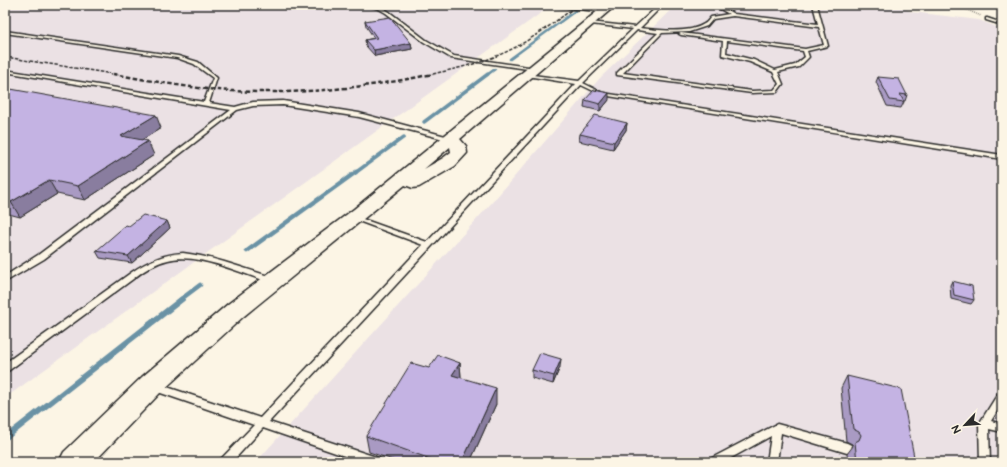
<svg xmlns="http://www.w3.org/2000/svg" width="1007" height="467" viewBox="0 0 1007 467" font-family="'Balsamiq Sans',sans-serif">
	<style>
		.built { fill: #ebe1e4 }
		.lines { fill: none; stroke-linecap: round; stroke-linejoin: round }
		.stream-far3 { stroke: #6b92a5; stroke-width: 2.5 }
		.stream-far2 { stroke: #6b92a5; stroke-width: 3.5 }
		.stream-far1 { stroke: #6b92a5; stroke-width: 4.5 }
		.stream { stroke: #6b92a5; stroke-width: 6 }
		.lane-casing { stroke: #2b2b2b; stroke-width: 3 }
		.secondary-casing { stroke: #2b2b2b; stroke-width: 3 }
		.path { stroke: #2b2b2b; stroke-width: 1.5; stroke-dasharray: 0.5 1.5; stroke-linecap: butt }
		.lane { fill: #fcf5e5; fill-rule: evenodd }
		.secondary { fill: #fcf5e5; fill-rule: evenodd }
		.rail-far1 { stroke: #2b2b2b; stroke-width: 1.5; stroke-dasharray: 3.5 1.5; stroke-linecap: butt }
		.rail { stroke: #2b2b2b; stroke-width: 2.5; stroke-dasharray: 4.5 2.5; stroke-linecap: butt }
		.wall { fill: #a99ac3; stroke: #2b2b2b }
		.shaded-wall { fill: #897d9f; stroke: #2b2b2b }
		.building { fill: #c4b3e3; stroke: #2b2b2b }
	</style>
	<rect width="100%" height="100%" fill="#fcf5e5"/>
	<filter id="ink" filterUnits="userSpaceOnUse"><feTurbulence type="fractalNoise" baseFrequency=".025" numOctaves="2"/><feDisplacementMap in="SourceGraphic" scale="8" xChannelSelector="R" yChannelSelector="G"/><feConvolveMatrix kernelMatrix="1 2 1 2 8 2 1 2 1" color-interpolation-filters="sRGB"/></filter>
	<g filter="url(#ink)">
		<!-- built -->
		<path class="built" d="M5,5H552L5,398Z
			M676,5H898L912,12L979,20L1002,29V462H256L488,207L600,78Z"/>
		<g class="lines">
			<!-- stream-far3 -->
			<path class="stream-far3" d="M582,7L584,5
				M510,59L575,11
				M487,75L495,69"/>
			<!-- stream-far2 -->
			<path class="stream-far2" d="M424,122L488,74
				M355,173L404,137"/>
			<!-- stream-far1 -->
			<path class="stream-far1" d="M247,251L356,172
				M180,300L200,285"/>
			<!-- stream -->
			<path class="stream" d="M5,438L182,299"/>
			<defs>
				<path id="lane" d="M367,5H373L381,7L388,11L426,40L454,56L535,68L537,69L535,70L451,58L424,42L386,13L379,9Z
					M544,5H557L605,10L607,11L605,12Z
					M659,5H663L640,28C657,30 689,34 704,24C707,23 709,19 711,17L729,14L713,5H718L734,14L818,24L813,5H817L828,46L807,51L809,57L799,67L778,72L783,84L777,92L752,93L617,75V73L658,33L637,30L583,83L603,93L1002,155V159L602,95L581,85L269,422L376,457L380,459L381,462H362L263,428L232,462H220L221,459L254,425L152,390L150,387L152,384L155,383L260,418L423,245L353,219L352,218L353,217H357L427,242L576,84L527,76H525V74L579,81L633,29L591,24L589,23L590,22L635,27ZM733,16L819,27L824,45L805,49L681,33L679,34L681,35L723,41L722,55L750,62L773,72L779,84L774,90L752,91L623,73L662,33L689,32L707,26L713,19ZM727,41L803,51L805,57L795,65L775,70L754,60L726,53Z
					M987,18L1002,23V25L986,20V18Z
					M5,31L178,56L198,62L217,78L209,103L235,107L253,102L283,101L359,113L453,138L454,139L451,141L359,117L283,105L253,106L237,110L44,259L5,282V276L38,255L231,110L5,72V70L204,102L213,78L194,64L177,58L5,33Z
					M183,253C215,257 245,269 275,278L276,280L275,282L272,283C243,274 197,252 168,260C155,263 143,271 133,279L8,371L5,372V363L132,272C148,261 164,254 183,253Z
					M1002,391V403L991,421L1002,424V432L989,429L990,462H980L979,424L999,392Z
					M777,424L847,443L851,445L852,448L851,451L847,453L781,433L777,462H767L771,436L724,462H709L710,459Z"/>
				<path id="secondary" d="M605,5H616L460,139L466,146L467,153L455,166L419,187L413,188L405,185L244,316L160,393L94,462H59L64,452L142,377L228,304L354,209ZM450,147L451,152L443,158L424,169Z"/>
			</defs>
			<!-- lane casing -->
			<use href="#lane" class="lane-casing"/>
			<!-- secondary casing -->
			<use href="#secondary" class="secondary-casing"/>
			<!-- path -->
			<path class="path" d="M956,5L981,16"/>
			<!-- lane -->
			<use href="#lane" class="lane"/>
			<!-- secondary -->
			<use href="#secondary" class="secondary"/>
			<!-- rail-far1 -->
			<path class="rail-far1" d="M993,5L1002,8
				M5,57L119,75
				M428,75C455,69 483,63 508,51C533,39 556,21 578,5"/>
			<!-- rail -->
			<path class="rail" d="M113,74C153,81 193,89 233,91C300,95 367,88 433,74"/>
		</g>
		<!-- wall -->
		<path class="wall" d="M365,21L411,43L412,49L375,56L366,46L365,40L374,38L366,26Z
			M878,77L907,95L905,101H903L904,102L901,108L887,106L876,82Z
			M5,88L161,128L142,140L154,155L85,200L57,194L20,217L5,213Z
			M585,100H609L600,111L584,107Z
			M627,123L626,130L613,149L579,141L580,134Z
			M167,221L170,228L132,263L100,258L96,251Z
			M952,281L974,300L971,304L951,299L950,285Z
			M460,363L461,378L496,404L470,462H399L369,452L366,436L429,368Z
			M560,367L553,384L532,378V370Z
			M847,376L915,462H848L847,454L853,446L852,444L846,441L841,388Z"/>
		<!-- shaded-wall -->
		<path class="shaded-wall" d="M411,43L412,49L375,56L374,50Z
			M609,93V100L600,111V104Z
			M156,115L161,128L127,149L121,136Z
			M627,123L626,130L613,149L614,142Z
			M148,141L154,155L85,200L78,186Z
			M49,180L57,194L20,217L11,202Z
			M167,221L170,228L132,263L128,256Z
			M561,359L560,367L553,384L554,376Z
			M460,363L461,378L452,375Z
			M496,388V404L470,462H462Z"/>
		<!-- building -->
		<path class="building" d="M390,17L411,43L374,50L365,40L377,38L365,21Z
			M878,77L899,79L907,95L900,94L904,102L890,100Z
			M5,88L156,115L121,136L148,141L78,186L49,180L11,202L5,201Z
			M594,90L609,93L600,104L585,100Z
			M595,115L627,123L614,142L580,134Z
			M143,215L167,221L128,256L96,251L126,225L129,226Z
			M952,281L972,286L974,300L954,295Z
			M540,353L561,359L554,376L532,370Z
			M438,355L460,363L452,375L496,388L462,462H439L366,436L411,363L429,368Z
			M847,376L901,389L915,462H857L855,442L859,440L861,435L859,432L853,429Z"/>
	</g>
	<!-- margin -->
	<rect width="1007" height="467" fill="none" stroke="#fcf5e5" stroke-width="20"/>
	<rect x="10" y="10" width="987" height="447" fill="none" stroke="#2b2b2b" stroke-width="1.5" filter="url(#ink)"/>
	<!-- north arrow -->
	<g transform="translate(965 425) rotate(244)" stroke="#fcf5e5" stroke-width="3" paint-order="stroke">
	<path d="M0-3L7 15L0 10L-7 15Z" fill="#2b2b2b"/>
	<text y="-6" font-size="11" font-weight="bold" text-anchor="middle" fill="#2b2b2b">N</text>
	</g>
</svg>
